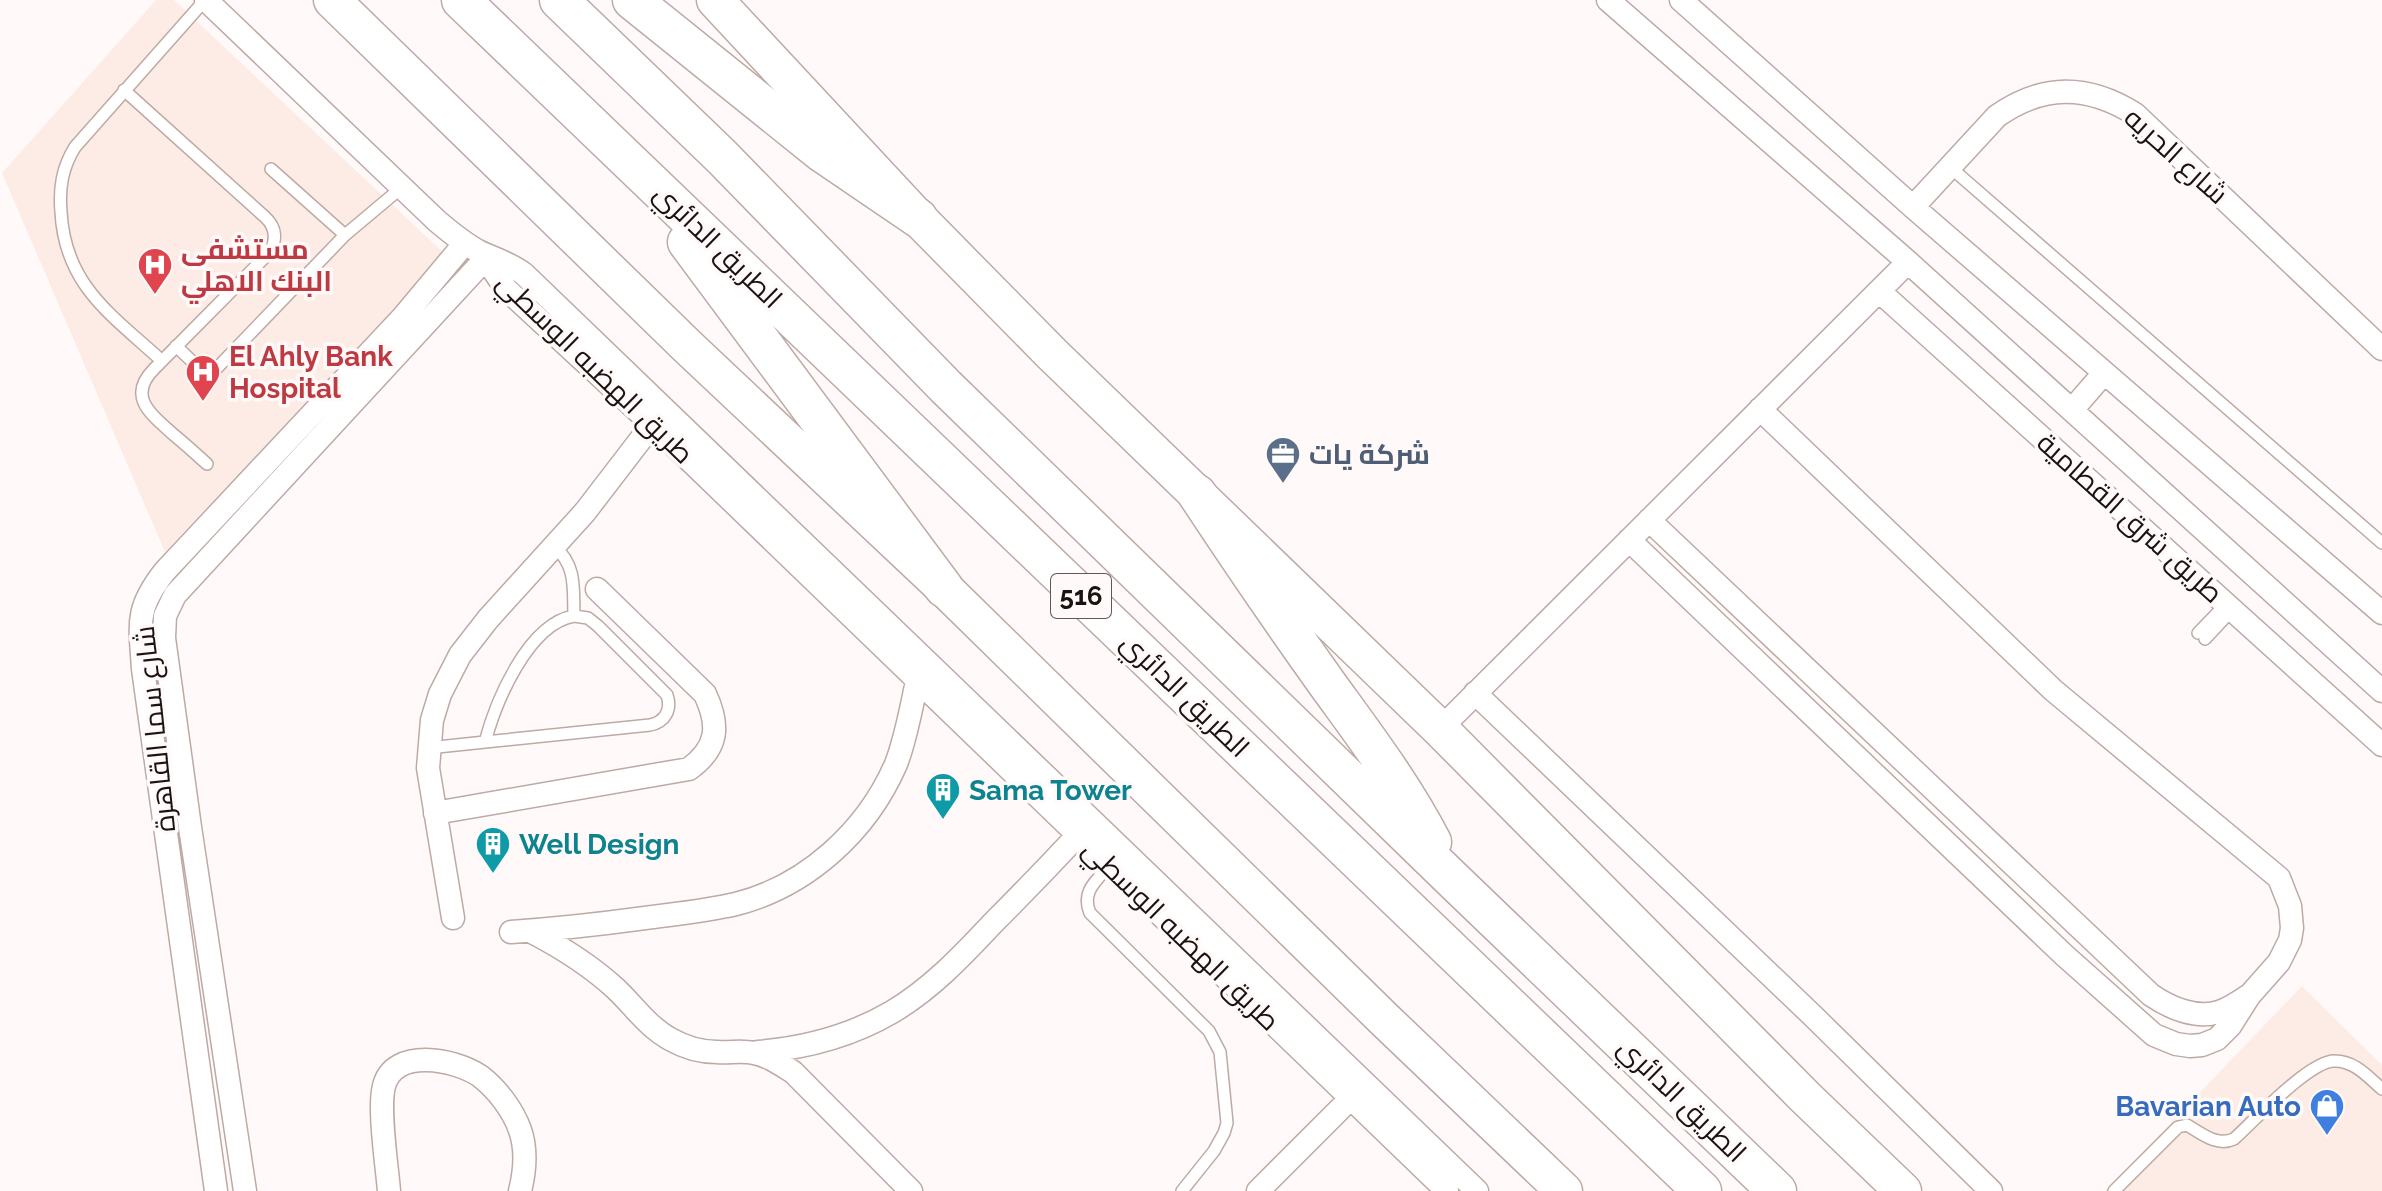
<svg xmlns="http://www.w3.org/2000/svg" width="2382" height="1191" viewBox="0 0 2382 1191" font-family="Raleway,Cairo,sans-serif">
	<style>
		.built { fill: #fdece6 }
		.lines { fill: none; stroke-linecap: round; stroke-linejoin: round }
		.service-casing { stroke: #bdaaa4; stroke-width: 14 }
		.minor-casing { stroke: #bdaaa4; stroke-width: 25 }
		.trunk-casing { stroke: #bdaaa4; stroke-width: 39 }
		.motorway-casing { stroke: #bdaaa4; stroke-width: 41 }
		.service { stroke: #fff; stroke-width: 11 }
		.minor { stroke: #fff; stroke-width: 22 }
		.trunk { stroke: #fff; stroke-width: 36 }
		.motorway { stroke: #fff; stroke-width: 38 }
		.labels { text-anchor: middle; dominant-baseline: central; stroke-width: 7; stroke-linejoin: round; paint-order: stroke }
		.shield { fill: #fffaf9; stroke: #5e5857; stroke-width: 2 }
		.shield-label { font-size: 26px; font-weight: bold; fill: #191311 }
		.street-label { font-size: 28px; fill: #191311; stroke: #fffaf9 }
		.health-label { font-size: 28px; font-weight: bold; fill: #be3a42; stroke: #fffaf9; text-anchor: start }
		.service-label { font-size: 28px; font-weight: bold; fill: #4e5e75; stroke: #fffaf9; text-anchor: start }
		.culture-label { font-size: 28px; font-weight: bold; fill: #0d838f; stroke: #fffaf9; text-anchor: start }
		.shop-label { font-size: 28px; font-weight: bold; fill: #366cbe; stroke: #fffaf9; text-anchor: end }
	</style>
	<rect width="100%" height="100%" fill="#fffaf9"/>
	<!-- built -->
	<path class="built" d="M156,0H174L445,254L165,552L2,173Z
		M2302,986L2382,1065V1191H2105Z"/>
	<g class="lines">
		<defs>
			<path id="service" d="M124,90L265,217C276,227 277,239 270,252L154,369C126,397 152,415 174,435C185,444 196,454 207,464
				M1950,167L2382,543
				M271,169L345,235
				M176,346L201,370L217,368L345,235L401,188
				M162,361C112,315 65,286 61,212C59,188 62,168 75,147L205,0
				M554,546C577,566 573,588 574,616
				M574,616L588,618L598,626L667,695C672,710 665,722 650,725L485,742C496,701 528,624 574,616Z
				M2198,633L2226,604
				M2205,639L2232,610
				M428,748L485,742
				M1109,866C1096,881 1081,892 1090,913L1209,1031L1220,1052L1227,1123L1224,1133L1214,1151L1182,1191
				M2114,1191L2178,1127L2187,1125C2201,1133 2217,1147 2234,1139C2254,1121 2310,1060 2335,1061C2355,1061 2368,1077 2382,1089"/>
			<path id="minor" d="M206,0L437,221C450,232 463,243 478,251C494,259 510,263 524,274L1477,1191
				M1608,0L1908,262L2382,691
				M1681,0L1913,207L2382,613
				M1913,207L1997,116C2043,84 2087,84 2135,114L2382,349
				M488,256L492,268L506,289L652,424L1447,1191
				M1879,291L2382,745
				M2072,410L2104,373
				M1649,520L2151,995C2170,1008 2196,1019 2219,1012C2229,1009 2239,1002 2248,996
				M1629,540L2064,955L2154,1035L2176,1044L2190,1046L2202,1045L2217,1039L2230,1026L2249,996L2279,962L2290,940L2292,928L2290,906L2279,878L2053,690L1760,409
				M1475,693L1813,1016L1991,1191
				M1440,729L1908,262
				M435,813L689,769C718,748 720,726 705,694L597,589
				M453,918L428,768L432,720L440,694L460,655L488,619L585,512L661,413
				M530,931C561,947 590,965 616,989C634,1006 648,1027 670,1039C684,1047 702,1052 717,1052C730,1053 742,1050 754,1053C769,1056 780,1064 793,1072L911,1191
				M511,932C556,929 601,924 645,918C675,914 706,911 736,904C807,886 867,831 896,764C906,738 911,709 917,681
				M758,1052C805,1048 851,1036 892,1012C931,989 962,956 993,923C1022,894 1050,865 1078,835
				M216,1191L143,669C140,623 135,609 165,571L403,317L465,243
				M245,1191L190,827L164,638L165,616L175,595L488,256
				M389,1191C387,1166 378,1108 384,1086C394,1047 455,1059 480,1076C497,1089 513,1110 520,1130C527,1150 525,1171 520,1191
				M1258,1191L1359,1090"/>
			<path id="trunk" d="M332,0L687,346L944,588L1385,1020L1564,1191
				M715,0L918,218L1052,354L1440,729L1805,1097L1903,1191"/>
			<path id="motorway" d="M461,0L1702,1191
				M559,0L722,157L946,387L1450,877L1777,1191
				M632,0L821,152L918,218
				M687,242L944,588
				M1197,494C1239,558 1283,622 1328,685C1365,736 1403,786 1432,842"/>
		</defs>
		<!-- service casing -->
		<use href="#service" class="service-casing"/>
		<!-- minor casing -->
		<use href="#minor" class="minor-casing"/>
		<!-- trunk casing -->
		<use href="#trunk" class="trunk-casing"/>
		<!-- motorway casing -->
		<use href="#motorway" class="motorway-casing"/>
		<!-- service -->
		<use href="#service" class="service"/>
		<!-- minor -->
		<use href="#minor" class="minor"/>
		<!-- trunk -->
		<use href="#trunk" class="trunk"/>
		<!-- motorway -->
		<use href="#motorway" class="motorway"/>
	</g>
	<!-- icons -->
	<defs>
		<symbol id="hospital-pin" viewBox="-11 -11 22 30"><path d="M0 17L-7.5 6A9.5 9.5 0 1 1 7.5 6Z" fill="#e0444e" stroke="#fffaf9"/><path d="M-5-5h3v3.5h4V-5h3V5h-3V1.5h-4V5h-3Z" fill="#fff"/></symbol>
		<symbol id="office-pin" viewBox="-11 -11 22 30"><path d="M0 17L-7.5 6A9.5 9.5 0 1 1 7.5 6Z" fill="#5c6f8a" stroke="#fffaf9"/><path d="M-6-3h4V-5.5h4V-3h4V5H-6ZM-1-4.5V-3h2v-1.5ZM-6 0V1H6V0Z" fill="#fff"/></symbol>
		<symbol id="building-pin" viewBox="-11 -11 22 30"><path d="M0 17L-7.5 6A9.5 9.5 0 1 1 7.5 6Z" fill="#0f9aa8" stroke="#fffaf9"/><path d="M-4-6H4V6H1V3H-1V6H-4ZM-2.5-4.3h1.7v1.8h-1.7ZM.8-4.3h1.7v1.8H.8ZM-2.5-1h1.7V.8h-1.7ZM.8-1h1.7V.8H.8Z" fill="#fff"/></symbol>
		<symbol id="shop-pin" viewBox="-11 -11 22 30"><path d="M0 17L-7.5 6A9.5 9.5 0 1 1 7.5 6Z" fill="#3f7fe0" stroke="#fffaf9"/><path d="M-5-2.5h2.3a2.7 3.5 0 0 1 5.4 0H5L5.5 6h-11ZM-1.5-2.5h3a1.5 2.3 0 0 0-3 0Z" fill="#fff"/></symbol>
	</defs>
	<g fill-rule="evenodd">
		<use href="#hospital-pin" x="135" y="245" width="40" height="54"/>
		<use href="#hospital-pin" x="183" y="352" width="40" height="54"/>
		<use href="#office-pin" x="1263" y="434" width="40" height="54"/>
		<use href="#building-pin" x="923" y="770" width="40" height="54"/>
		<use href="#building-pin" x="473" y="824" width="40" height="54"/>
		<use href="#shop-pin" x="2307" y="1086" width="40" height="54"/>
	</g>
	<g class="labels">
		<!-- shield labels -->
		<rect class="shield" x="1051" y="574" width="60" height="44" rx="6"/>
		<g class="shield-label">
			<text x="1081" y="596">516</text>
		</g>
		<!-- street labels -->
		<g class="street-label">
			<text transform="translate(2176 156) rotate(42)">شارع الحريه</text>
			<text transform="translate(718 246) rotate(44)">الطريق الدائري</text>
			<text transform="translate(595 368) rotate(44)">طريق الهضبه الوسطي</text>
			<text transform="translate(2130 518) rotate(42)">طريق شرق القطامية</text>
			<text transform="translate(1185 695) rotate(44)">الطريق الدائري</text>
			<text transform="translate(155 729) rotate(-96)">شارع سما القاهرة</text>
			<text transform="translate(1181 935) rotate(44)">طريق الهضبه الوسطي</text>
			<text transform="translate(1682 1100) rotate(44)">الطريق الدائري</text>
		</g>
		<!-- health labels -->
		<g class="health-label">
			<text x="181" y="249">مستشفى<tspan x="181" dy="32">البنك الاهلي</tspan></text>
			<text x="229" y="356">El Ahly Bank<tspan x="229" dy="32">Hospital</tspan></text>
		</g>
		<!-- service labels -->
		<g class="service-label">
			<text x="1309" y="454">شركة يات</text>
		</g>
		<!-- culture labels -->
		<g class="culture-label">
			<text x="969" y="790">Sama Tower</text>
			<text x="519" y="844">Well Design</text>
		</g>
		<!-- shop labels -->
		<g class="shop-label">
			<text x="2301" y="1106">Bavarian Auto</text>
		</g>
	</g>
</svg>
